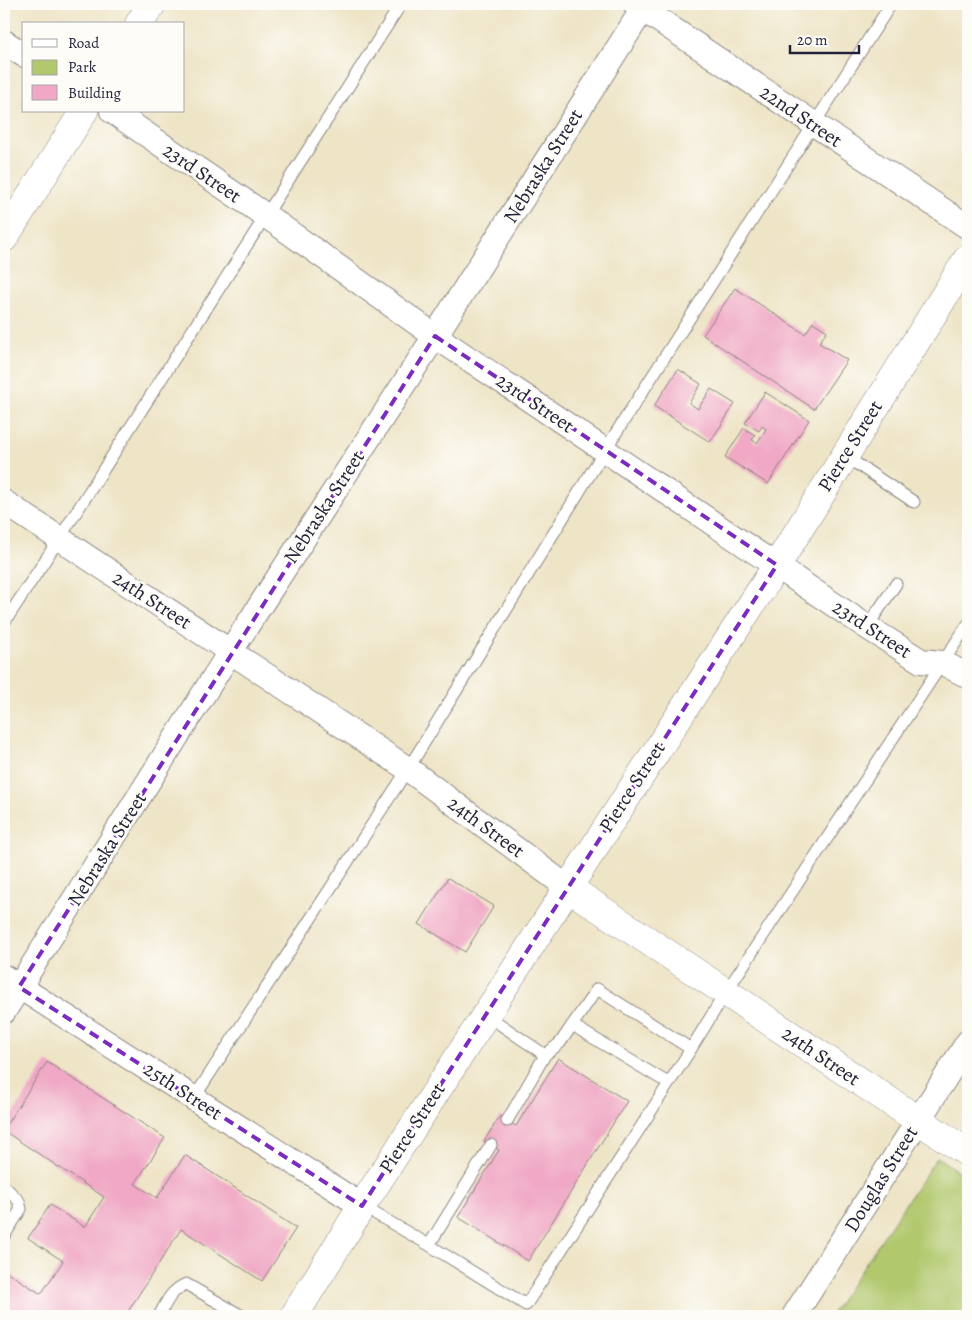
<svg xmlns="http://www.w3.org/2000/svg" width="972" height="1320" viewBox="0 0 972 1320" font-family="Alegreya,serif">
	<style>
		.green { fill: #b1c86d; stroke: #6a7554 }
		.building { fill: #f0a8c5 }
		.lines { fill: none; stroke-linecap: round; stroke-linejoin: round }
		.lane-casing { stroke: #888380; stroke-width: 13 }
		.street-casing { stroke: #888380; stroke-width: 26 }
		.secondary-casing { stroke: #888380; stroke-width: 29 }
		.lane { stroke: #fff; stroke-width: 11 }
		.street { stroke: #fff; stroke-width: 24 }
		.secondary { stroke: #fff; stroke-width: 28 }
		.marked { fill: none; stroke: #7b2cbf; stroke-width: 4; stroke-dasharray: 10 6; stroke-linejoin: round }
		.labels { text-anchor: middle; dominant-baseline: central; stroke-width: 5; stroke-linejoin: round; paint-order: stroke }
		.street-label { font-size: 20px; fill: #22223b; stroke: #fdfcf7 }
	</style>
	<rect width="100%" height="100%" fill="#fdfcf7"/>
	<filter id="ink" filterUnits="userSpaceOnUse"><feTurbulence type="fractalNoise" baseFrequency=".02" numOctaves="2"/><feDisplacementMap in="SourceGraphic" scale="10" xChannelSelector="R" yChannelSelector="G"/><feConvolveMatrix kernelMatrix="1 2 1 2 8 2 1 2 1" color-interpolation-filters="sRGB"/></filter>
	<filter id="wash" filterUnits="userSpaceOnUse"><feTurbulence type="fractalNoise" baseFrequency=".0096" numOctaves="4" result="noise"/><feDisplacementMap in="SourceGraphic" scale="20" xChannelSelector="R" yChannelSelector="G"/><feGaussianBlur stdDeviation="1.12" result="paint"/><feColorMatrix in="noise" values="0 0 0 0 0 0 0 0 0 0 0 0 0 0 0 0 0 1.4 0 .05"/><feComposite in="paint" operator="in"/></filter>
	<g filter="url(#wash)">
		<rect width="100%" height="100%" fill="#eee4c6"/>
		<!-- green -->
		<path class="green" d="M937,1157L968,1178V1316H830Z"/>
		<g id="blocks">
			<!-- building -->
			<path class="building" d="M735,288L805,334L813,322L827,331L819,343L847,360L814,409L703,335Z
				M678,369L701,384L689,403L698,409L711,389L735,404L710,442L654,406Z
				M765,392L809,420L768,484L725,457L744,428L755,435L752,440L757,443L766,429L762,426L759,431L745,423Z
				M448,878L494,906L465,952L419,924Z
				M558,1058L627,1101L528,1261L458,1217L499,1150L484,1141L500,1116L516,1126Z
				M47,1062L165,1138L135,1184L157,1198L185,1155L296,1228L262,1281L181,1229L125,1316H4V1270L41,1294L63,1261L28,1238L50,1205L85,1227L104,1197L4,1131V1128Z
				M448,1311L457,1316H445Z"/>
		</g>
	</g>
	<g filter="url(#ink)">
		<use href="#blocks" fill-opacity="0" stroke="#888380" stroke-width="1"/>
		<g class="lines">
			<defs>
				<path id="lane" d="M845,456L914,502
					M4,623L59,539L401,4
					M867,627L896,584
					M485,1014L545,1055L560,1043L597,989L691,1049
					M572,1025L668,1083
					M194,1098L408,769L605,450L891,4
					M507,1121L545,1055
					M4,1186L19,1201L21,1209L4,1236
					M362,1206L429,1245L526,1305L691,1049L726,992L968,624
					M429,1245L491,1145
					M159,1316C166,1303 171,1290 186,1284L242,1316"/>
				<path id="street" d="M635,4L968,227
					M4,42L24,55
					M112,111L265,215L435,336L867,627L921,661L943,663L968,676
					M4,502L408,769L567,887
					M4,977L362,1206
					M4,1011L230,652L435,336L646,4
					M794,1316L968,1042"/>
				<path id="secondary" d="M139,24L152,4
					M4,238L84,111
					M567,887L968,1153
					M294,1316L362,1206L777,565L968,258"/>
			</defs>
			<!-- lane casing -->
			<use href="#lane" class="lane-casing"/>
			<!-- street casing -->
			<use href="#street" class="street-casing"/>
			<!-- secondary casing -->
			<use href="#secondary" class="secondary-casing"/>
			<!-- lane -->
			<use href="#lane" class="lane"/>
			<!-- street -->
			<use href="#street" class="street"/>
			<!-- secondary -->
			<use href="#secondary" class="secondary"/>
		</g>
	</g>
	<!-- marked area -->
	<path class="marked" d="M435,336L777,565L362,1206L19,987Z"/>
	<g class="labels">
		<!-- street labels -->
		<g class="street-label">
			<text transform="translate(801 116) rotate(34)">22nd Street</text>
			<text transform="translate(543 166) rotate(-58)">Nebraska Street</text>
			<text transform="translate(202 173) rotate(34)">23rd Street</text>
			<text transform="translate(535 403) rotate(34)">23rd Street</text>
			<text transform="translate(850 446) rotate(-58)">Pierce Street</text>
			<text transform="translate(324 507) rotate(-57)">Nebraska Street</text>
			<text transform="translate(152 600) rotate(33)">24th Street</text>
			<text transform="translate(872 629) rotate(33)">23rd Street</text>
			<text transform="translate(632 787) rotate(-57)">Pierce Street</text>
			<text transform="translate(486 827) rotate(36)">24th Street</text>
			<text transform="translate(107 849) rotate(-58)">Nebraska Street</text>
			<text transform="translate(821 1056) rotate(34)">24th Street</text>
			<text transform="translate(183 1091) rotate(33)">25th Street</text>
			<text transform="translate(412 1128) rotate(-57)">Pierce Street</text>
			<text transform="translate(881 1179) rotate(-58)">Douglas Street</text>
		</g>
	</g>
	<!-- margin -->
	<rect width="972" height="1320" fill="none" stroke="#fdfcf7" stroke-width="20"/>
	<!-- legend -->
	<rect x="22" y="22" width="162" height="90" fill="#fdfcf7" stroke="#a5a5ac"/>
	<rect x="32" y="39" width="25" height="8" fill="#ffffff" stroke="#a5a5ac"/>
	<text x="68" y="48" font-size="15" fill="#22223b">Road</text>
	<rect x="32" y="60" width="25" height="15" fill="#b1c86d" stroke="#a5a5ac"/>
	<text x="68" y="72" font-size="15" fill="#22223b">Park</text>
	<rect x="32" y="85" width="25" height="15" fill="#f0a8c5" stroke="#a5a5ac"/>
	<text x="68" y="98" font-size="15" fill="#22223b">Building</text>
	<!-- scale -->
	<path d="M790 45v8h69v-8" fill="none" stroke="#22223b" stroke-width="2.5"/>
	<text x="797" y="45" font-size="15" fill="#22223b" stroke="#fdfcf7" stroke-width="4" paint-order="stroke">20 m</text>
</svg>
